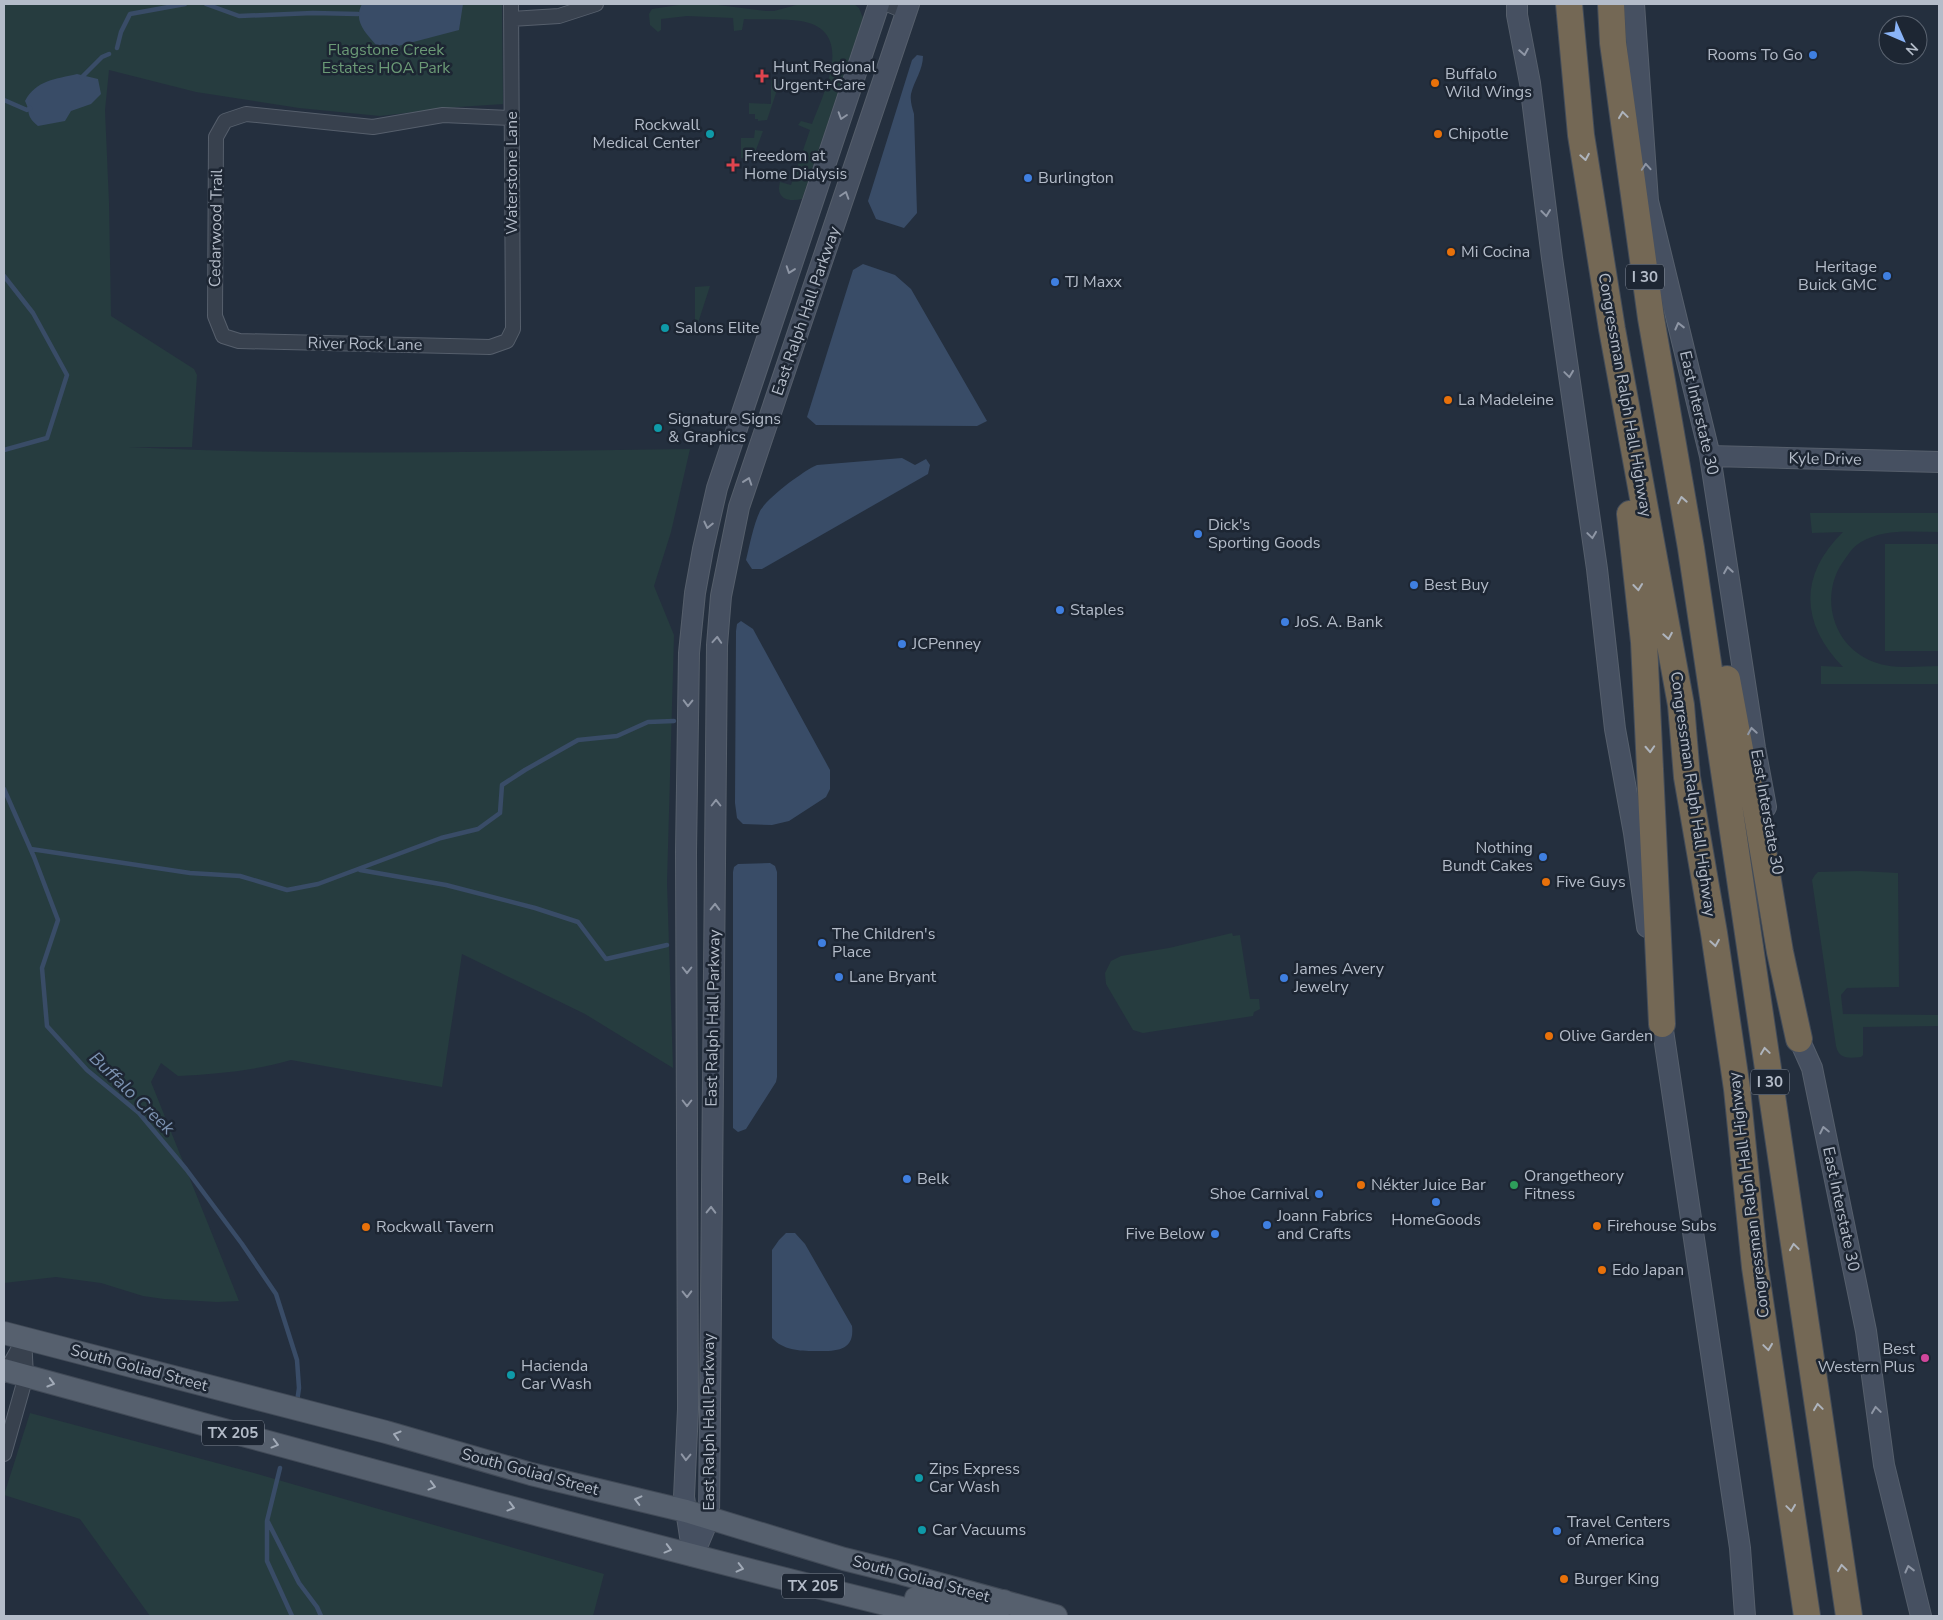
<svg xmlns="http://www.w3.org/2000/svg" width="1943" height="1620" viewBox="0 0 1943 1620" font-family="'Nunito Sans',sans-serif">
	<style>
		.green { fill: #263c3f }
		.water { fill: #394c67 }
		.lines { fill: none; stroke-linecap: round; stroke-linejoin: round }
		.stream { stroke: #394c67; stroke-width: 4.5 }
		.street-casing { stroke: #565f6c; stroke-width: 16 }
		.secondary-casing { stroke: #565f6c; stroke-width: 22 }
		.primary-casing { stroke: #414a57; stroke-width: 24 }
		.highway-casing { stroke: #434c59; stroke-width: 28 }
		.street { stroke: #38414e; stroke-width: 14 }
		.secondary { stroke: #465061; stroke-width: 20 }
		.primary { stroke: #56606e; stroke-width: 22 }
		.highway { stroke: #746855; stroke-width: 26 }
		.oneway { stroke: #8e96a5 }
		.oneway2 { stroke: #aeb4bd }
		.oneway3 { stroke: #a1aab7 }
		.shop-dot { fill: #3f7fe0; stroke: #1d2633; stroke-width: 2 }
		.health-dot { fill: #e0444e; stroke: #1d2633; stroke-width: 2 }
		.food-dot { fill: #e8710a; stroke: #1d2633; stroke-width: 2 }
		.culture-dot { fill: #0f9aa8; stroke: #1d2633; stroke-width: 2 }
		.leisure-dot { fill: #2e9e5b; stroke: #1d2633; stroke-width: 2 }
		.hotel-dot { fill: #d1479c; stroke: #1d2633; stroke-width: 2 }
		.labels { text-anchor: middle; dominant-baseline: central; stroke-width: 5; stroke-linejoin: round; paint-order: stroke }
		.shield { fill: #1d2633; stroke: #878f9c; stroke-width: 1 }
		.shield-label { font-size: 15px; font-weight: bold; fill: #b4bcc9 }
		.park-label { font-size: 16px; fill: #6b9a76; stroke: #1d2633 }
		.poi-label { font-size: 16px; fill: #b4bcc9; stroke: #1d2633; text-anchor: start }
		.street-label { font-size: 16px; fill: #b4bcc9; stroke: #1d2633 }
		.water-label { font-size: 18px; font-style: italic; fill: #7c92b1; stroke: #1d2633 }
	</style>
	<rect width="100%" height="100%" fill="#242f3e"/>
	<!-- green -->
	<path class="green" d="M4,4H502L503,104L458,107L380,116L299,108L196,92L109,70L105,110L109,203L111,316L194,369L197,375L192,447H129C315,457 503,451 690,449L671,532L654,586L674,635L667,883L673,1068L585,1014L462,954L442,1087L291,1060C254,1071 216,1074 178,1076L161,1063L151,1082L239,1301L217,1302L164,1299L143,1296L101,1283L56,1277L4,1283Z
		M685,4L718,5L766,11H774L800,4H854L859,8L863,18L802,199C789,202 775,199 780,182L791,185L810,130L798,125L801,121L812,124C822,96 854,37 809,23C794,18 760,20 744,19L742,30L734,31L733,18L687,16L661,19V30L658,32L650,25L649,14L652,9Z
		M771,80L779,84L767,120L758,121V119H755V114H749V103L771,104Z
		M755,130L763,131L753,158H741V138H754Z
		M710,286L698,323L697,324L695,323V287Z
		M1810,513H1939V532C1912,532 1885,528 1861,542C1854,546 1849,553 1845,559C1818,594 1832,647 1874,662C1894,670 1919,666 1939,666V684H1821V666L1843,667C1800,623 1799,575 1843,532L1812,533Z
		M1885,544H1939V651H1885Z
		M1860,871L1898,873L1899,987L1847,988L1841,995L1843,1014L1939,1015V1026L1863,1027V1055L1861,1057C1850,1058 1839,1060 1836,1046L1812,880L1815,875L1818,872Z
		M1232,933L1233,936L1240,935L1250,999H1259L1260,1009L1254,1012L1253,1016L1143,1033L1133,1030L1106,984L1105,973L1111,961L1121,956L1169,948Z
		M30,1413L254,1473L604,1574L593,1616H150L80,1519L4,1495Z"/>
	<!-- water -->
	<path class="water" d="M362,4H463L459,30L398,46L376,45C365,32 353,21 362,4Z
		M917,55L923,56C923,70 914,81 911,94C910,101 912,107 914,114L917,213L904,228L876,219L868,201L912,60Z
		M77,74L98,79L101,94L91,104L71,111L65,121L38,126C25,115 31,113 25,101C36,80 56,79 77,74Z
		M863,264L895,275L911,289L987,421L977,426L816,425L807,417L853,270Z
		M902,458L915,465L926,459L930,465L928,474L762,569H752L746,560C750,544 753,526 760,511C767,498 803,471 817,465Z
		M741,621L753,629L830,770V789L826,797L789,821L772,825L743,824L737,818L735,803L736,631L737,624Z
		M770,863L775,866L777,872V1077L776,1082L746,1129L738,1132L733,1128V872L734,867L738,864Z
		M786,1233H795L805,1244L852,1326C855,1352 835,1351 815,1351C799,1351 783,1350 772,1338V1250L779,1240Z"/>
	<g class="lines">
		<!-- stream -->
		<path class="stream" d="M206,4L239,16L313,13L358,14
			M117,48L121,32L130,14L185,4
			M82,77L102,57L109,54
			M4,100L27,110L30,108
			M4,276L33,313L67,375L47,438L4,450
			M4,789L34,857L58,920L42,968L47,1026L87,1070L139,1113L186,1169L242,1244L276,1294L297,1360L299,1388L297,1402
			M31,849L190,873L240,876L287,890L318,884L441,838L478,829L500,813L502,785L525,770L578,740L617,736L648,722L674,721
			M360,870L446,885L535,908L578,922L606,959L667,945
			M280,1468L267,1521V1561L292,1616
			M268,1522L299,1583L317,1607L321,1616"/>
		<defs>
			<path id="street" d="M511,4L513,329L507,341L490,347L239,341L223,336L215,316L216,137L225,121L246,114L373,127L443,115L512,118
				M887,4L906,12
				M511,19L559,16L596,4
				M4,1375L24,1339
				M4,1454L26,1376L24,1338"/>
			<path id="secondary" d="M1517,4V15L1530,83L1552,258L1597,569L1615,729L1634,833L1647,927
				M1634,4L1648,201L1710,456L1755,748L1766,807
				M1710,456L1939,462
				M1660,1010L1740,1548L1745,1616
				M1798,1026L1799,1039L1812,1068L1866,1331L1884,1465L1921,1616
				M693,1556L709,1518L717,645L721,596L739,507L909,4
				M693,1556L684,1497L688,1409L686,852L689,653L695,593L703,549L717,488L879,4"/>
			<path id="primary" d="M4,1333L386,1432L531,1474L686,1511L844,1559L896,1572L1056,1616
				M4,1370C313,1454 622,1540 934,1616
				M916,1598C932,1602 978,1619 992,1616C998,1614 1001,1606 1004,1601"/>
			<path id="highway" d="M1569,4L1581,135L1612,329L1681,705L1687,777L1714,933L1737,1089L1755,1267L1807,1616
				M1611,4L1613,43L1651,318L1691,548L1849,1616
				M1630,514L1644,642L1662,1024
				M1727,679L1744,771L1755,803L1780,952L1799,1039"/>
		</defs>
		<!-- street casing -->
		<use href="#street" class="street-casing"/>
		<!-- secondary casing -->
		<use href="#secondary" class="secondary-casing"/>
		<!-- primary casing -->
		<use href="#primary" class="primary-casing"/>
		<!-- highway casing -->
		<use href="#highway" class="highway-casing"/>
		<!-- street -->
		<use href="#street" class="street"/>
		<!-- secondary -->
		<use href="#secondary" class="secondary"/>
		<!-- primary -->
		<use href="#primary" class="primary"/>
		<!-- highway -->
		<use href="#highway" class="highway"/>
	</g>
	<!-- one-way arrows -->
	<defs><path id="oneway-chevron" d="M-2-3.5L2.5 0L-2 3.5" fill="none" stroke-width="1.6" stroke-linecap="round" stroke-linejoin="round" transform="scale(1.25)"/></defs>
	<g class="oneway">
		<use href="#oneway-chevron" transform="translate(1524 52) rotate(80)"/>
		<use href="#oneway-chevron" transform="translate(842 116) rotate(108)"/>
		<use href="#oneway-chevron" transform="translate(1646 167) rotate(-94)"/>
		<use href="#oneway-chevron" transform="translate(845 195) rotate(-72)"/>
		<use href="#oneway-chevron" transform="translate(1546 213) rotate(83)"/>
		<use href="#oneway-chevron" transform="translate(790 270) rotate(109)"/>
		<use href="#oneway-chevron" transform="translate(1679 326) rotate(-104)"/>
		<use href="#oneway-chevron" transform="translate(1569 374) rotate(82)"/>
		<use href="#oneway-chevron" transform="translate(748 481) rotate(-71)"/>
		<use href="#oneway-chevron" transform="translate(708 525) rotate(103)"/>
		<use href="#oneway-chevron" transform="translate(1592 535) rotate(82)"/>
		<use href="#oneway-chevron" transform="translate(1728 570) rotate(-99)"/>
		<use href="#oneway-chevron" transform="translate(717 640) rotate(-86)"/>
		<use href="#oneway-chevron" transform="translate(688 703) rotate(91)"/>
		<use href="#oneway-chevron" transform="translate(1752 731) rotate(-99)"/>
		<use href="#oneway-chevron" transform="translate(716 803) rotate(-90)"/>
		<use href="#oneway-chevron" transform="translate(715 907) rotate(-89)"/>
		<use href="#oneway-chevron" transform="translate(687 970) rotate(90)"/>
		<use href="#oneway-chevron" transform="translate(687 1103) rotate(90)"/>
		<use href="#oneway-chevron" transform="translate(1824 1130) rotate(-102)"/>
		<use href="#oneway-chevron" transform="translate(711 1210) rotate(-89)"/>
		<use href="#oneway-chevron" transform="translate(687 1294) rotate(89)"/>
		<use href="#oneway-chevron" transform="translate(1876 1410) rotate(-98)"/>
		<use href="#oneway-chevron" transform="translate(686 1457) rotate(92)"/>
		<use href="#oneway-chevron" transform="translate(1909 1569) rotate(-104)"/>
	</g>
	<g class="oneway2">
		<use href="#oneway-chevron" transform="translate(1623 115) rotate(-98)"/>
		<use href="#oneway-chevron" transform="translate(1585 157) rotate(80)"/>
		<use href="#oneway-chevron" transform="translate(1682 500) rotate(-100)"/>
		<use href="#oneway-chevron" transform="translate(1638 587) rotate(84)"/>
		<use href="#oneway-chevron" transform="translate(1668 636) rotate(80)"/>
		<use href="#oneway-chevron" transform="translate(1650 749) rotate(87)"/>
		<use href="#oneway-chevron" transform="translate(1715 943) rotate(81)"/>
		<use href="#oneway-chevron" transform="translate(1765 1051) rotate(-98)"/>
		<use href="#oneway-chevron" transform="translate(1794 1247) rotate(-98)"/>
		<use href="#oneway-chevron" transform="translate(1768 1347) rotate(82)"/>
		<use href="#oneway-chevron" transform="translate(1818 1407) rotate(-98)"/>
		<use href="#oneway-chevron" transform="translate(1791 1508) rotate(82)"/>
		<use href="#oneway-chevron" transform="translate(1842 1568) rotate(-98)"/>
	</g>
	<g class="oneway3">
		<use href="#oneway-chevron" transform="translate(51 1383) rotate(16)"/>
		<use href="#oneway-chevron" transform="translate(397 1435) rotate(-164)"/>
		<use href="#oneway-chevron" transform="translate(275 1444) rotate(15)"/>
		<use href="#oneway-chevron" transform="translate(432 1486) rotate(15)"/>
		<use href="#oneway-chevron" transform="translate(638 1500) rotate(-166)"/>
		<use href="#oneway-chevron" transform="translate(511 1507) rotate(15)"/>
		<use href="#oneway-chevron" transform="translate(668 1549) rotate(15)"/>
		<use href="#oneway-chevron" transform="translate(740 1568) rotate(14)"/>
	</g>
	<!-- markers -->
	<g class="shop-dot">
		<circle cx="1813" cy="55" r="5"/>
		<circle cx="1028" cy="178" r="5"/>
		<circle cx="1887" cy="276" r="5"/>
		<circle cx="1055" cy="282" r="5"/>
		<circle cx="1198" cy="534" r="5"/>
		<circle cx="1414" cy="585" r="5"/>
		<circle cx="1060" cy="610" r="5"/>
		<circle cx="1285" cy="622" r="5"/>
		<circle cx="902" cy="644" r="5"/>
		<circle cx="1543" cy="857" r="5"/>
		<circle cx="822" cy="943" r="5"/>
		<circle cx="839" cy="977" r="5"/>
		<circle cx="1284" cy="978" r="5"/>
		<circle cx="907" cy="1179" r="5"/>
		<circle cx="1319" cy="1194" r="5"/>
		<circle cx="1436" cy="1202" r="5"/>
		<circle cx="1267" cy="1225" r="5"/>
		<circle cx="1215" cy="1234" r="5"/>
		<circle cx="1557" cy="1531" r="5"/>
	</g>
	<g class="health-dot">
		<path d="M759.5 68.5h5v5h5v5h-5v5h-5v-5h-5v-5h5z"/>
		<path d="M730.5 157.5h5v5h5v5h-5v5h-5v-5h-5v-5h5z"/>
	</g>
	<g class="food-dot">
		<circle cx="1435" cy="83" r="5"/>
		<circle cx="1438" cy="134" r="5"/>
		<circle cx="1451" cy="252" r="5"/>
		<circle cx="1448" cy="400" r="5"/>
		<circle cx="1546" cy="882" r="5"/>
		<circle cx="1549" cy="1036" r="5"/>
		<circle cx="1361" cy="1185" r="5"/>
		<circle cx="1597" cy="1226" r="5"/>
		<circle cx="366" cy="1227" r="5"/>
		<circle cx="1602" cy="1270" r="5"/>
		<circle cx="1564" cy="1579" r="5"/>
	</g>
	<g class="culture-dot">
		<circle cx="710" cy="134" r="5"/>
		<circle cx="665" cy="328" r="5"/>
		<circle cx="658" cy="428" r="5"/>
		<circle cx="511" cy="1375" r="5"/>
		<circle cx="919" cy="1478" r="5"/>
		<circle cx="922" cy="1530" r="5"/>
	</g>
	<circle class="leisure-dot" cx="1514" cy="1185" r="5"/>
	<circle class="hotel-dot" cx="1925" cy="1358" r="5"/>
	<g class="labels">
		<!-- shield labels -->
		<g class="shield">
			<rect x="1626" y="264.5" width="38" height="25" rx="4"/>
			<rect x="1751" y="1069.5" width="38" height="25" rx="4"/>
			<rect x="202" y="1420.5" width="62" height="25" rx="4"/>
			<rect x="782" y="1573.5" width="62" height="25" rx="4"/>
		</g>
		<g class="shield-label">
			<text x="1645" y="277">I 30</text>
			<text x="1770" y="1082">I 30</text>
			<text x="233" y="1433">TX 205</text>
			<text x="813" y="1586">TX 205</text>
		</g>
		<!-- park labels -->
		<g class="park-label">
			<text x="386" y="50">Flagstone Creek<tspan x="386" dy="18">Estates HOA Park</tspan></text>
		</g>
		<!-- poi labels -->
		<g class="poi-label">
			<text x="1803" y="55" text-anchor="end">Rooms To Go</text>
			<text x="773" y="67">Hunt Regional<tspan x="773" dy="18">Urgent+Care</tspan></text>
			<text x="1445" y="74">Buffalo<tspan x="1445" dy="18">Wild Wings</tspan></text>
			<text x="700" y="125" text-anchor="end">Rockwall<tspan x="700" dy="18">Medical Center</tspan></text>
			<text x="1448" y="134">Chipotle</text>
			<text x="744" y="156">Freedom at<tspan x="744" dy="18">Home Dialysis</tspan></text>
			<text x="1038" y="178">Burlington</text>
			<text x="1461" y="252">Mi Cocina</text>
			<text x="1877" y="267" text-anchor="end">Heritage<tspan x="1877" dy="18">Buick GMC</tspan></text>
			<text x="1065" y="282">TJ Maxx</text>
			<text x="675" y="328">Salons Elite</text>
			<text x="1458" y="400">La Madeleine</text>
			<text x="668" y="419">Signature Signs<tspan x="668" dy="18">&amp; Graphics</tspan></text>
			<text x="1208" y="525">Dick's<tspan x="1208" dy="18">Sporting Goods</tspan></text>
			<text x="1424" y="585">Best Buy</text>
			<text x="1070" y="610">Staples</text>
			<text x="1295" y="622">JoS. A. Bank</text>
			<text x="912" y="644">JCPenney</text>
			<text x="1533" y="848" text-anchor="end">Nothing<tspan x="1533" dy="18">Bundt Cakes</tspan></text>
			<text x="1556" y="882">Five Guys</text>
			<text x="832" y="934">The Children's<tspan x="832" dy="18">Place</tspan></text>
			<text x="1294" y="969">James Avery<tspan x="1294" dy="18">Jewelry</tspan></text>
			<text x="849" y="977">Lane Bryant</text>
			<text x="1559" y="1036">Olive Garden</text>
			<text x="1524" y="1176">Orangetheory<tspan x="1524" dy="18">Fitness</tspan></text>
			<text x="917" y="1179">Belk</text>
			<text x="1371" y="1185">Nékter Juice Bar</text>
			<text x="1309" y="1194" text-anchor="end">Shoe Carnival</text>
			<text x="1277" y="1216">Joann Fabrics<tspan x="1277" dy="18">and Crafts</tspan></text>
			<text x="1436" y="1220" text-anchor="middle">HomeGoods</text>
			<text x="1607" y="1226">Firehouse Subs</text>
			<text x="376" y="1227">Rockwall Tavern</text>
			<text x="1205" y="1234" text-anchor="end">Five Below</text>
			<text x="1612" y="1270">Edo Japan</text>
			<text x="1915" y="1349" text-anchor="end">Best<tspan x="1915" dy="18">Western Plus</tspan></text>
			<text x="521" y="1366">Hacienda<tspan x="521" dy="18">Car Wash</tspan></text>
			<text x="929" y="1469">Zips Express<tspan x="929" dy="18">Car Wash</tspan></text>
			<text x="1567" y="1522">Travel Centers<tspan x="1567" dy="18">of America</tspan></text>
			<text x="932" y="1530">Car Vacuums</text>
			<text x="1574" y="1579">Burger King</text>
		</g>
		<!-- street labels -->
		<g class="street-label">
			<text transform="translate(512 173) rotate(-90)">Waterstone Lane</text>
			<text transform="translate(216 228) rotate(-89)">Cedarwood Trail</text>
			<text transform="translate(806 311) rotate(-71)">East Ralph Hall Parkway</text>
			<text transform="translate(365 344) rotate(1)">River Rock Lane</text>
			<text transform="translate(1625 395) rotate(80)">Congressman Ralph Hall Highway</text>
			<text transform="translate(1699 413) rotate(77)">East Interstate 30</text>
			<text transform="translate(1825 459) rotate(1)">Kyle Drive</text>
			<text transform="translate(1693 794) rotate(82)">Congressman Ralph Hall Highway</text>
			<text transform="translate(1767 812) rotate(80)">East Interstate 30</text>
			<text transform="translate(713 1018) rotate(-89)">East Ralph Hall Parkway</text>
			<text transform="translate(1749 1195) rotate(-97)">Congressman Ralph Hall Highway</text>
			<text transform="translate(1841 1209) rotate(78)">East Interstate 30</text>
			<text transform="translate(139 1368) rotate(15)">South Goliad Street</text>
			<text transform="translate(709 1422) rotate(-90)">East Ralph Hall Parkway</text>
			<text transform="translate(530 1472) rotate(15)">South Goliad Street</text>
			<text transform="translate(921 1579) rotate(15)">South Goliad Street</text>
		</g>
		<!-- water labels -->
		<g class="water-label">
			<text transform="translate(132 1093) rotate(44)">Buffalo Creek</text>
		</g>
	</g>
	<!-- border -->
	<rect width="1943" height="1620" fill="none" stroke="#b4bcc9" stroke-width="10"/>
	<!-- north arrow -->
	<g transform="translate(1903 40) rotate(135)"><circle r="24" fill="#1d2633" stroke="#59626f"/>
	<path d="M0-4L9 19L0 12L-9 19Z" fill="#8ab4f8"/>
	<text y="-8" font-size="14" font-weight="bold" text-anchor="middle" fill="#b4bcc9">N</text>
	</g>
</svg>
